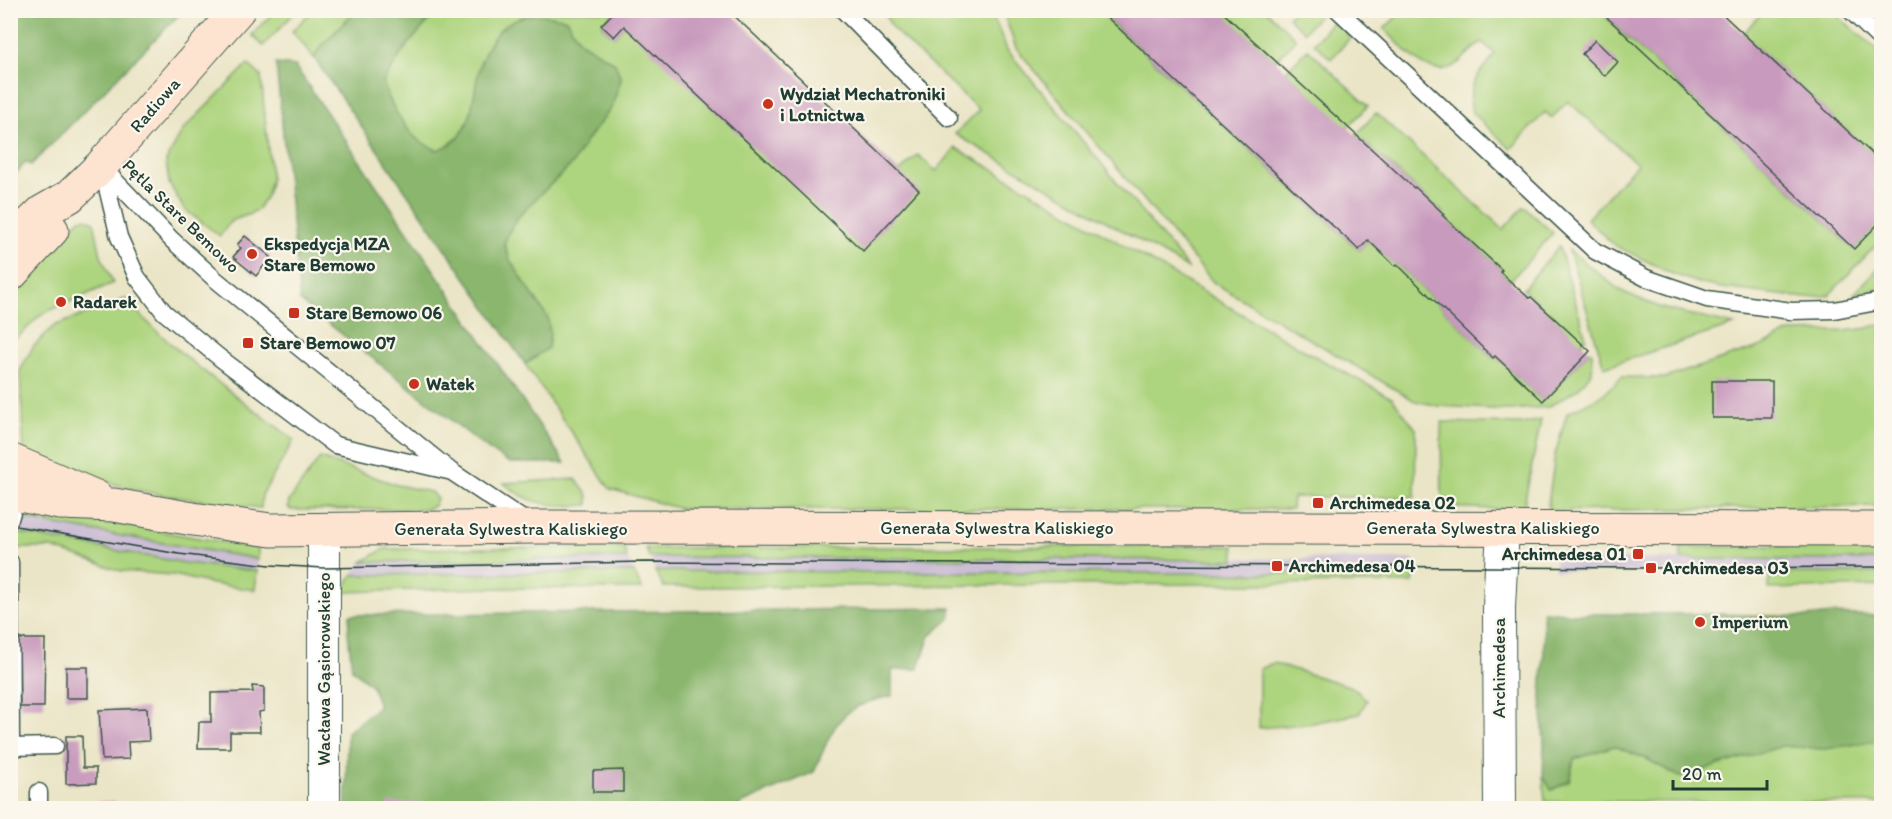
<svg xmlns="http://www.w3.org/2000/svg" width="1892" height="819" viewBox="0 0 1892 819" font-family="Itim,sans-serif">
	<style>
		.industrial { fill: #ccbed4 }
		.green { fill: #add47e; stroke: #668859; stroke-width: 1.5 }
		.forest { fill: #8ab66d; stroke: #547a50; stroke-width: 1.5 }
		.building { fill: #c89abd }
		.lines { fill: none; stroke-linecap: round; stroke-linejoin: round }
		.lane-casing { stroke: #3d564a; stroke-width: 19 }
		.street-casing { stroke: #3d564a; stroke-width: 34 }
		.secondary-casing { stroke: #3d564a; stroke-width: 35 }
		.lane { stroke: #fff; stroke-width: 16 }
		.street { stroke: #fff; stroke-width: 32 }
		.secondary { stroke: #fde4d1; stroke-width: 33 }
		.tram { stroke: #1f3d34; stroke-width: 1.5 }
		.poi-dot { fill: #c8321e; stroke: #fbf7ec; stroke-width: 2 }
		.labels { text-anchor: middle; dominant-baseline: central; stroke-width: 4.5; stroke-linejoin: round; paint-order: stroke }
		.poi-label { font-size: 18px; font-weight: bold; fill: #1f3d34; stroke: #fbf7ec; text-anchor: start }
		.street-label { font-size: 18px; fill: #1f3d34; stroke: #fbf7ec }
	</style>
	<rect width="100%" height="100%" fill="#fbf7ec"/>
	<filter id="ink" filterUnits="userSpaceOnUse"><feTurbulence type="fractalNoise" baseFrequency=".0167" numOctaves="2"/><feDisplacementMap in="SourceGraphic" scale="12" xChannelSelector="R" yChannelSelector="G"/><feConvolveMatrix kernelMatrix="1 2 1 2 8 2 1 2 1" color-interpolation-filters="sRGB"/></filter>
	<filter id="wash" filterUnits="userSpaceOnUse"><feTurbulence type="fractalNoise" baseFrequency=".008" numOctaves="4" result="noise"/><feDisplacementMap in="SourceGraphic" scale="24" xChannelSelector="R" yChannelSelector="G"/><feGaussianBlur stdDeviation="1.35" result="paint"/><feColorMatrix in="noise" values="0 0 0 0 0 0 0 0 0 0 0 0 0 0 0 0 0 1.4 0 .05"/><feComposite in="paint" operator="in"/></filter>
	<g filter="url(#wash)">
		<rect width="100%" height="100%" fill="#eae5c6"/>
		<!-- industrial -->
		<path class="industrial" d="M21,519L258,559L257,571L185,563L18,533Z
			M649,557L1414,559V574L655,571Z
			M627,558L634,572L352,575L362,562Z
			M1681,559L1882,560L1881,573L1555,571V560Z"/>
		<!-- green -->
		<path class="green" d="M275,11H296L263,46L252,35Z
			M312,11H355L319,49L314,58L292,31Z
			M437,11H608L612,14L601,25L614,37L624,26L899,172L918,155L936,171L956,148L1307,352L1392,398L1416,429L1415,497H1293L1292,509H681L610,489L525,364L537,357L504,243L513,224L524,210L573,163L586,141L612,107L621,79L615,63L579,41L566,19L481,60C475,94 475,138 437,150C430,147 422,143 416,138C403,127 387,98 383,82L405,48Z
			M886,11H991L1007,50L1189,269L955,134L979,110L893,29L886,17Z
			M1003,11H1099L1359,250L1368,240L1395,265L1397,264L1493,358L1495,356L1543,401L1590,351L1592,353V372L1578,389L1548,407L1508,410L1439,406L1415,401L1214,283L1016,48Z
			M1220,11H1267L1296,39L1275,61Z
			M1294,11V10L1323,11L1304,32L1288,17Z
			M1397,11H1599L1854,249L1881,220V240L1829,295L1806,298L1722,288L1702,284L1670,273L1614,245L1587,219L1637,164L1568,101L1552,118L1545,112L1511,149L1472,113L1470,99L1473,85L1480,72L1495,54L1482,42C1472,48 1466,57 1457,64C1429,84 1403,46 1384,29L1400,13Z
			M1763,11H1832L1881,53V145L1872,154L1743,34Z
			M1334,20L1350,38L1331,59L1314,43Z
			M1308,49L1368,106L1347,128L1286,71Z
			M248,64L261,76L271,178L267,195L258,209L250,214L231,221L220,236L184,209L169,183L166,161L183,130Z
			M1376,113L1503,229L1524,207L1553,233L1510,281L1500,272L1502,270L1442,215L1444,213L1356,135Z
			M86,218L94,222L101,256L113,283L44,313C32,320 24,336 11,340V295L80,219Z
			M1559,246L1586,338L1581,344L1523,289Z
			M1569,250L1621,291L1661,308L1734,325L1604,367Z
			M1881,265V288L1853,295Z
			M126,299C171,352 239,397 294,440L262,495L261,508C223,503 184,499 147,492C104,483 64,469 24,451L20,371L33,347L54,326Z
			M1881,324V506L1550,511L1548,504L1555,455L1567,413L1601,396L1622,377L1665,378L1762,346L1790,332L1846,331L1868,328Z
			M1541,420L1523,510L1442,507L1441,430L1442,422L1522,424Z
			M320,458L397,485L431,492L437,499L434,506L426,509L291,510L288,507L289,501Z
			M576,479L588,496V505C555,507 529,506 504,483Z
			M35,510L258,548V559L21,519L29,511Z
			M18,533L185,563L257,571L255,590L213,584L173,575L121,571L52,548H19L16,539Z
			M1881,545V560L1681,559V547Z
			M1234,546L1235,560L649,557L646,548Z
			M624,547L627,558L362,562L384,549Z
			M655,571L1414,574L1413,583L664,587Z
			M634,572L642,589L491,588L343,592L352,575Z
			M1769,573H1881V586L1769,589Z
			M1273,663L1352,687L1367,700L1359,714L1307,724L1259,728V669Z
			M1881,740V803L1545,801L1543,776L1552,790L1569,781L1574,759L1614,746L1647,759L1680,777L1782,746L1824,749Z"/>
		<!-- forest -->
		<path class="forest" d="M11,10H183V11L31,165L26,162L11,179Z
			M355,11H437L405,48L383,82C387,98 403,127 416,138C422,143 430,147 437,150C480,137 469,94 482,60C497,19 525,8 566,19L579,41L615,63L621,79L612,107L586,141L573,163L524,210L513,224L504,243L510,260L548,318L550,335L548,348L525,364L314,58L319,49Z
			M276,64L295,66L565,463H510L489,450L300,301Z
			M951,608L950,619L930,636L918,669L892,670V696C837,706 834,726 814,772L743,803L737,808H346L347,732L379,706L372,686L352,669L348,632L350,615Z
			M1543,611L1577,614H1721L1807,617L1832,614L1881,616V740L1824,749L1782,746L1680,777L1647,759L1614,746L1574,759L1569,781L1551,790L1543,776L1544,742L1541,696L1544,650Z"/>
		<g id="blocks">
			<!-- building -->
			<path class="building" d="M608,10H728L919,190L863,251L624,26L614,37L601,25L612,14Z
				M1099,10H1220L1414,188L1415,187L1444,214L1442,215L1502,270L1500,272L1510,281L1529,298L1531,297L1590,351L1543,401L1495,356L1493,358L1397,264L1395,266L1368,240L1359,250Z
				M1599,10H1718L1882,163V220L1854,249Z
				M1595,40L1618,62L1605,76L1582,54Z
				M245,236L271,257L256,276L233,257L241,248L237,245Z
				M1712,381H1772V418H1712Z
				M19,639H45L44,707H20Z
				M66,667H88V698H66Z
				M252,686L264,687V711L259,712L260,732H230V748H198L199,722H211V693L253,692Z
				M147,708L149,741L128,742L129,759L102,760L99,710Z
				M66,736H82L83,768H96V783L66,784Z
				M623,770V792H593V771Z
				M115,801V808H95V802Z
				M388,803H426V808H388Z"/>
		</g>
	</g>
	<g filter="url(#ink)">
		<use href="#blocks" fill-opacity="0" stroke="#3d564a" stroke-width="1.5"/>
		<g class="lines">
			<defs>
				<path id="lane" d="M843,10L949,118
					M1338,10L1595,251L1646,278L1707,299L1791,311L1834,310L1882,301
					M1850,10L1882,41
					M101,166L172,240L215,279L452,472L527,522
					M102,167L119,237L137,277L164,312L220,358L335,445L448,471
					M10,519L17,495
					M10,562L11,747L55,746
					M39,792V808"/>
				<path id="street" d="M324,808V530
					M1500,808L1499,607L1503,528"/>
				<path id="secondary" d="M10,243L42,212L70,196L101,166L238,10
					M10,275L52,230
					M10,460L96,497
					M10,493L60,503L114,505L193,519L271,530L535,527L1882,529"/>
			</defs>
			<!-- lane casing -->
			<use href="#lane" class="lane-casing"/>
			<!-- street casing -->
			<use href="#street" class="street-casing"/>
			<!-- secondary casing -->
			<use href="#secondary" class="secondary-casing"/>
			<!-- lane -->
			<use href="#lane" class="lane"/>
			<!-- street -->
			<use href="#street" class="street"/>
			<!-- secondary -->
			<use href="#secondary" class="secondary"/>
			<!-- tram -->
			<path class="tram" d="M10,525L179,554L270,565L324,568L644,562L1651,568L1882,567"/>
		</g>
	</g>
	<!-- markers -->
	<g class="poi-dot">
		<circle cx="768" cy="104" r="6"/>
		<circle cx="252" cy="254" r="6"/>
		<circle cx="61" cy="302" r="6"/>
		<rect x="288" y="307" width="12" height="12" rx="3"/>
		<rect x="242" y="337" width="12" height="12" rx="3"/>
		<circle cx="414" cy="384" r="6"/>
		<rect x="1312" y="497" width="12" height="12" rx="3"/>
		<rect x="1632" y="548" width="12" height="12" rx="3"/>
		<rect x="1271" y="560" width="12" height="12" rx="3"/>
		<rect x="1645" y="562" width="12" height="12" rx="3"/>
		<circle cx="1700" cy="622" r="6"/>
	</g>
	<g class="labels">
		<!-- poi labels -->
		<g class="poi-label">
			<text x="780" y="94">Wydział Mechatroniki<tspan x="780" dy="21">i Lotnictwa</tspan></text>
			<text x="264" y="244">Ekspedycja MZA<tspan x="264" dy="21">Stare Bemowo</tspan></text>
			<text x="73" y="302">Radarek</text>
			<text x="306" y="313">Stare Bemowo 06</text>
			<text x="260" y="343">Stare Bemowo 07</text>
			<text x="426" y="384">Watek</text>
			<text x="1330" y="503">Archimedesa 02</text>
			<text x="1626" y="554" text-anchor="end">Archimedesa 01</text>
			<text x="1289" y="566">Archimedesa 04</text>
			<text x="1663" y="568">Archimedesa 03</text>
			<text x="1712" y="622">Imperium</text>
		</g>
		<!-- street labels -->
		<g class="street-label">
			<text transform="translate(155 105) rotate(-49)">Radiowa</text>
			<text transform="translate(181 216) rotate(44)">Pętla Stare Bemowo</text>
			<text x="997" y="528">Generała Sylwestra Kaliskiego</text>
			<text x="1483" y="528">Generała Sylwestra Kaliskiego</text>
			<text x="511" y="529">Generała Sylwestra Kaliskiego</text>
			<text transform="translate(1499 668) rotate(-90)">Archimedesa</text>
			<text transform="translate(324 669) rotate(-90)">Wacława Gąsiorowskiego</text>
		</g>
	</g>
	<!-- margin -->
	<rect width="1892" height="819" fill="none" stroke="#fbf7ec" stroke-width="36"/>
	<!-- scale -->
	<path d="M1673 780v9h94v-9" fill="none" stroke="#1f3d34" stroke-width="3"/>
	<text x="1682" y="780" font-size="18" fill="#1f3d34" stroke="#fbf7ec" stroke-width="4.5" paint-order="stroke">20 m</text>
</svg>
